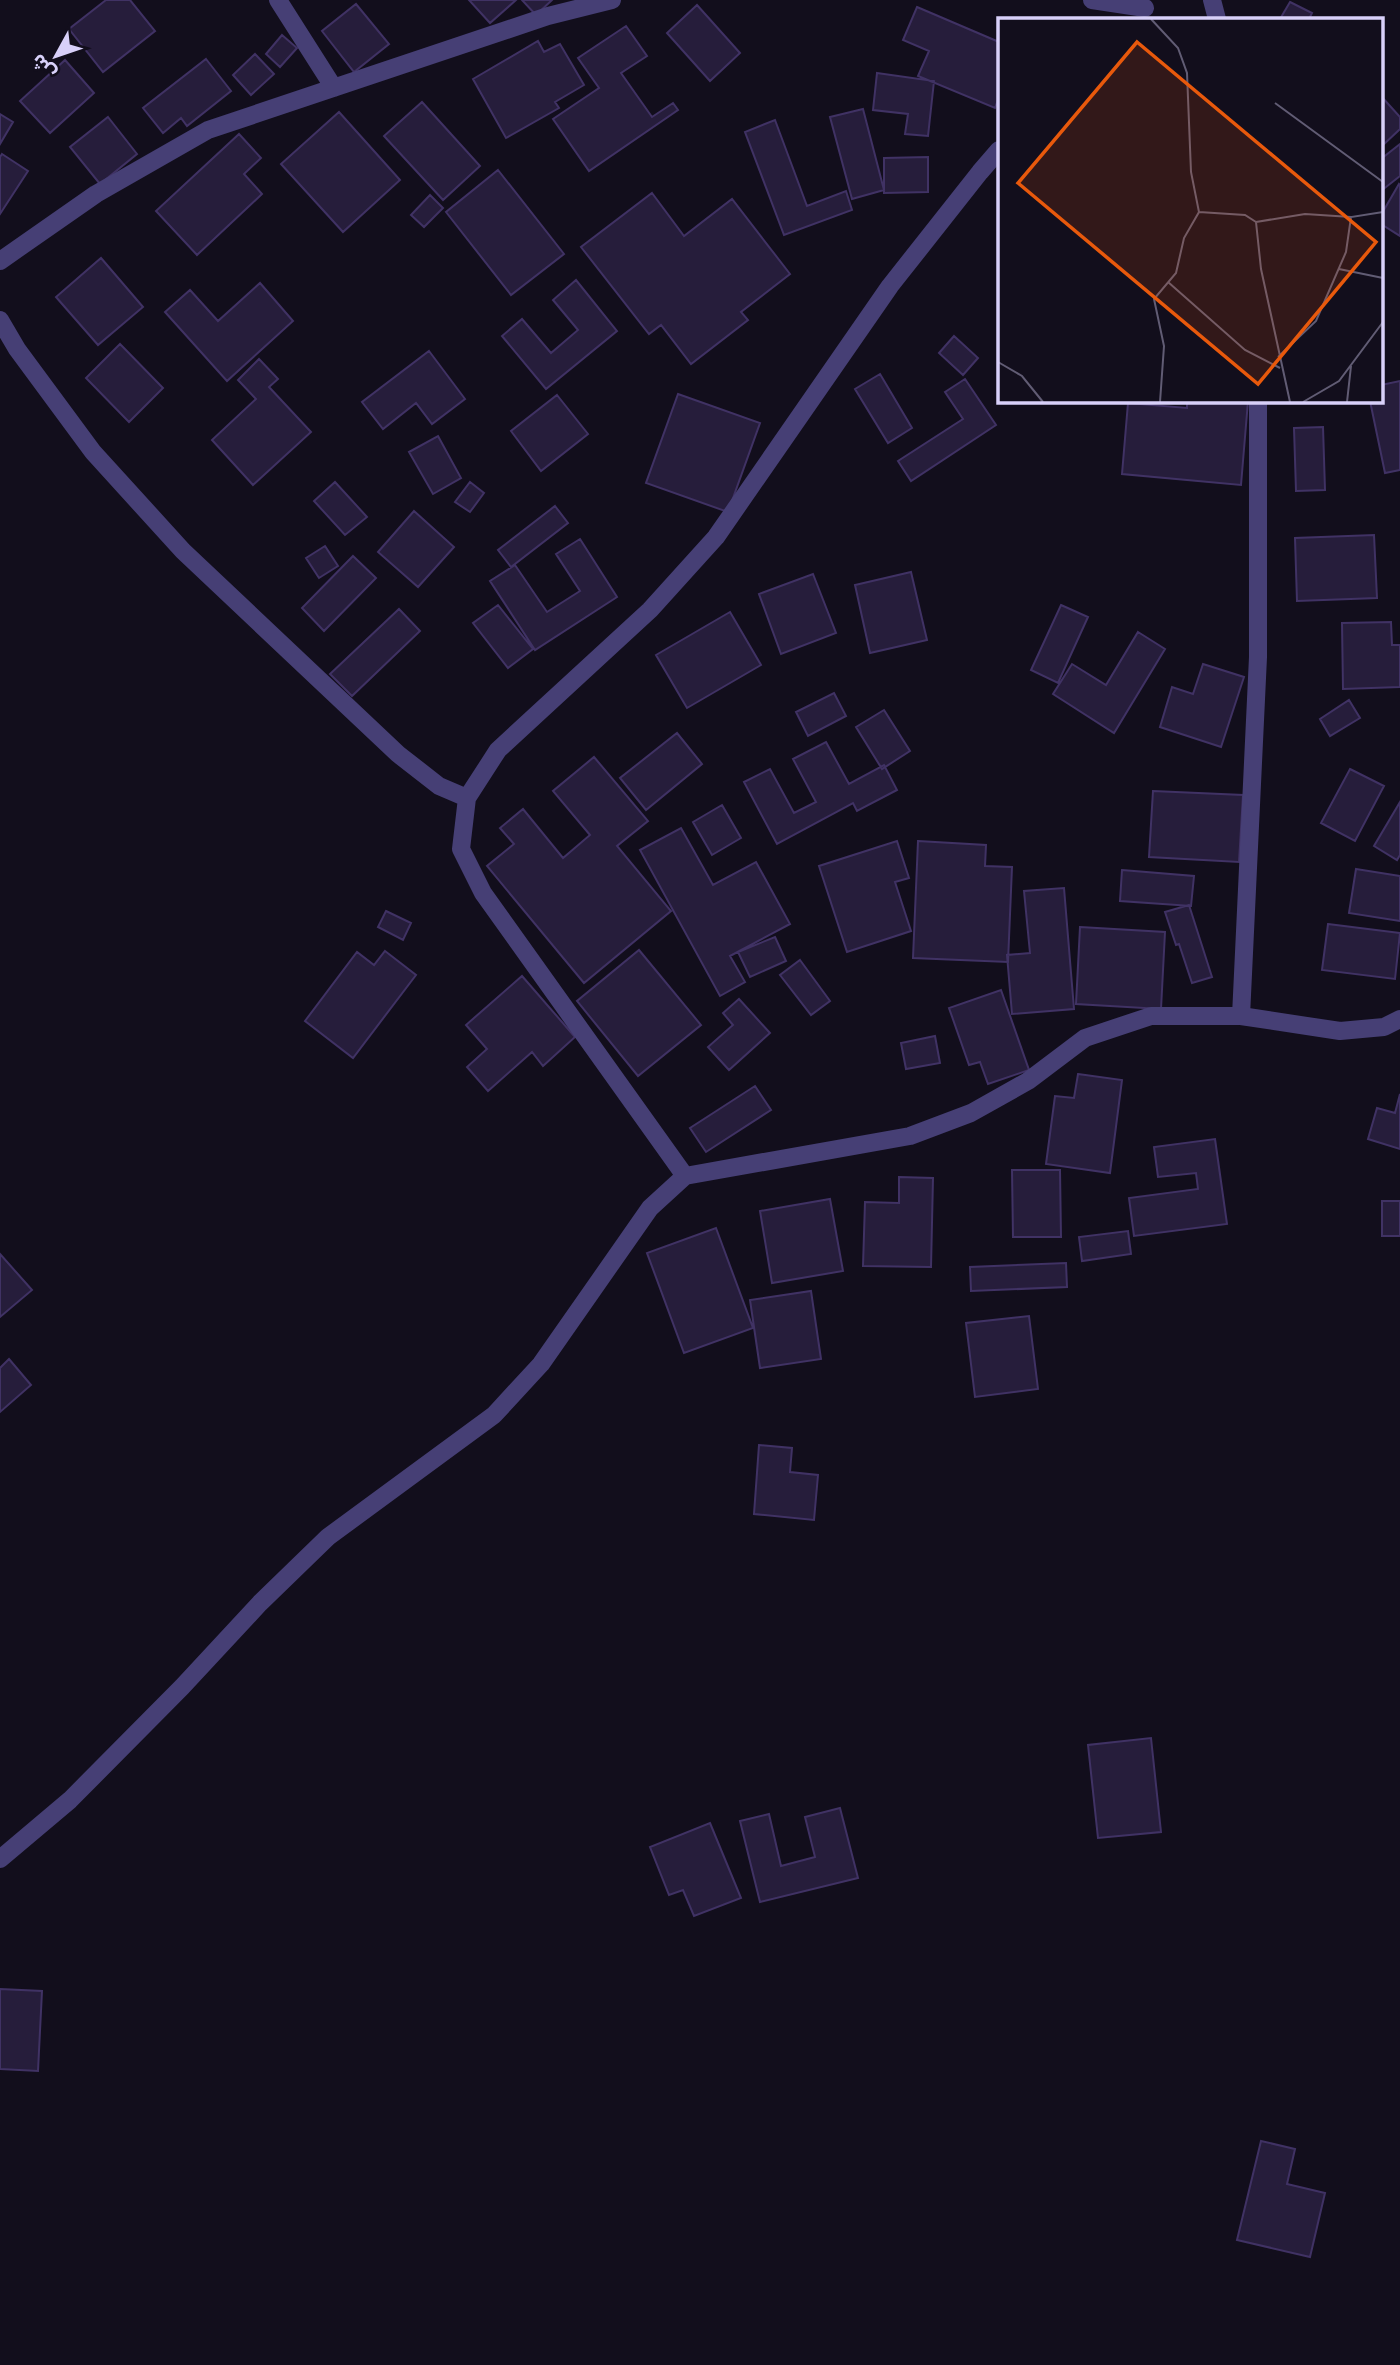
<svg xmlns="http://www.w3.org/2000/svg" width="1400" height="2365" viewBox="0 0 1400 2365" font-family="'Public Sans','Noto Sans Arabic',sans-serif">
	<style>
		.building { fill: #261d3b; stroke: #403264; stroke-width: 2 }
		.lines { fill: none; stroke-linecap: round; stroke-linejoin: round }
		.minor { stroke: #463f75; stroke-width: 18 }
		.inset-road { fill: none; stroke: #615c74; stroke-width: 2 }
		.view { fill: #e8590c; fill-opacity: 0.15; stroke: #e8590c; stroke-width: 3.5 }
		.inset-edge { fill: none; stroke: #d8d0f9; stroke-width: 3.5 }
	</style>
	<rect width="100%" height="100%" fill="#120e1c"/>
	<!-- building -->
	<path class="building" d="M106,0H130L155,31L103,72L69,29Z
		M469,0H516L490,23Z
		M522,0H552L536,15Z
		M1290,2L1312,13L1309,19H1280Z
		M356,4L389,44L354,72L322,31Z
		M697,5L740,53L710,81L667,33Z
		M917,7L999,42V97L995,108L918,76L929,51L903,40Z
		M626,26L647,56L621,73L652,117L673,103L678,110L589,171L553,119L599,88L578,58Z
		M282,35L297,48L280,67L266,54Z
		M538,41L544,52L560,44L584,85L555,102L559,108L506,138L473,79Z
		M255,54L274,74L251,95L233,75Z
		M206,59L231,91L187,126L181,118L163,133L143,108Z
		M65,60L94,93L50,133L20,101Z
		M877,73L934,81L928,136L905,134L908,114L873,110Z
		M1381,96L1400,117V129L1381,147Z
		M422,102L480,166L443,200L384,136Z
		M863,109L884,190L852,199L830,117Z
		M339,112L400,180L343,232L281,164Z
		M0,114L13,122L0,144Z
		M108,117L137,154L100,184L70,147Z
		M775,120L807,206L846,191L852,210L784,235L745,132Z
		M239,134L261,158L244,174L262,194L197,255L156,211Z
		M1400,144V176L1381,191V159Z
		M2,154L28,171L0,214V157Z
		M928,157V192L884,193V158Z
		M498,170L564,254L511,295L446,212Z
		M1399,184L1400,185V236L1381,224V215Z
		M652,193L684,236L732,199L790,274L741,312L748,320L691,364L661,325L649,334L581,247Z
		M430,195L443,208L424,227L411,215Z
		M101,258L143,307L98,345L56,297Z
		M576,280L617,331L546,389L502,336L522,319L551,353L578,330L553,300Z
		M260,283L293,321L227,381L165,312L190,290L218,321Z
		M954,336L978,358L963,375L939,353Z
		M120,344L163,388L129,422L86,378Z
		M429,351L465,399L432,424L416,403L383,429L362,402Z
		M259,359L278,379L269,387L311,432L253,485L212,440L256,399L238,380Z
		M880,374L912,428L888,443L855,389Z
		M965,379L996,425L911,481L898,461L963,419L945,392Z
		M1400,381V470L1385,473L1370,401H1381V385Z
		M678,394L760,423L728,512L646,483Z
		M557,395L588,434L541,471L511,431Z
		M1187,401H1248L1241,485L1122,474L1128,403L1187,408Z
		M1323,427L1325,490L1296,491L1294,428Z
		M438,436L461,478L433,494L409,452Z
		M335,482L367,517L345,535L314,501Z
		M470,482L484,493L470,512L455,502Z
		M555,506L568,523L511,567L498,550Z
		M414,511L454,547L418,587L378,552Z
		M1374,535L1377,598L1297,601L1295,538Z
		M580,539L617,597L535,650L490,581L515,565L547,612L580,591L556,554Z
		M325,546L338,566L319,578L306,558Z
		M353,556L376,578L324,631L302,608Z
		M911,572L927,640L870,653L855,585Z
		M813,574L836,633L781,654L759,594Z
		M498,605L533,649L508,668L473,623Z
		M1061,605L1088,617L1058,683L1031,670Z
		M399,609L420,631L352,696L330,674Z
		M730,612L761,665L687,708L656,655Z
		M1391,622L1392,645H1400V687L1343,689L1342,623Z
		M1138,632L1165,649L1114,733L1053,694L1072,664L1106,685Z
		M1203,664L1244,677L1221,747L1160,727L1172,687L1193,694Z
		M834,693L846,716L808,736L796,712Z
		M1349,700L1360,718L1330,736L1320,719Z
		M884,710L910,751L882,769L856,727Z
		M677,733L702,764L646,810L620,778Z
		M826,742L849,784L884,765L897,790L857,811L853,803L777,844L744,782L770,769L794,813L816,802L793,759Z
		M594,757L648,821L617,846L671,911L584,983L487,866L514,844L500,828L523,809L563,858L590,835L553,791Z
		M1350,769L1384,786L1355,841L1321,823Z
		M1153,791L1243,795L1239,862L1149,857Z
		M1400,802V855L1397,860L1374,846Z
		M722,805L741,838L712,855L693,822Z
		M681,828L713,885L756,862L790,924L730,956L745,982L720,996L640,850Z
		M897,841L909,878L895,882L911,931L847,952L819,866Z
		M918,841L986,845L985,866L1012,867L1008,962L913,958Z
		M1356,869L1400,876V921L1349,913Z
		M1122,870L1194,876L1191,906L1120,901Z
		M1064,888L1074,1009L1012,1014L1007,955L1030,953L1024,891Z
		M1189,905L1212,977L1192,983L1179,944L1176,945L1165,912Z
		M386,911L411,923L403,940L378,927Z
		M1328,924L1400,933L1395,979L1322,970Z
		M1080,927L1165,932L1161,1009L1076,1004Z
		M775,937L786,961L750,977L738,952Z
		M639,950L701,1025L638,1076L577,1001Z
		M385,951L416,975L353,1058L305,1021L357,952L374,965Z
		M800,960L830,1001L811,1015L780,975Z
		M522,976L575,1037L543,1066L532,1052L488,1091L467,1067L487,1049L466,1025Z
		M1001,990L1029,1070L988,1084L980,1062L969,1065L949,1008Z
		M739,999L770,1033L729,1070L708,1047L733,1025L723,1013Z
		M935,1036L940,1063L906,1069L901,1043Z
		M1078,1074L1122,1080L1110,1173L1046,1164L1055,1096L1074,1098Z
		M755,1086L771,1110L706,1152L690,1128Z
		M1400,1094V1149L1368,1139L1377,1108L1395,1113Z
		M1215,1139L1227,1224L1134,1236L1129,1198L1198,1189L1196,1173L1158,1177L1154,1147Z
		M1012,1170H1060L1061,1237H1013Z
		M899,1177L933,1178L931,1267L863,1266L865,1202L899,1203Z
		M830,1199L843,1271L772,1283L760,1211Z
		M1382,1201H1400V1236H1382Z
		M716,1228L753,1328L684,1353L647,1253Z
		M1128,1231L1131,1254L1082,1261L1079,1237Z
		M0,1254L32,1290L0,1317Z
		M1066,1263L1067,1287L971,1291L970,1267Z
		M811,1291L821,1359L760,1368L750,1300Z
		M1029,1316L1038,1389L975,1397L966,1323Z
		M9,1359L31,1385L0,1412V1368Z
		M759,1445L792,1448L790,1472L818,1475L814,1520L754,1514Z
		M1151,1738L1161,1832L1098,1838L1088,1745Z
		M840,1808L858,1878L760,1902L740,1821L769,1814L781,1866L815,1857L805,1817Z
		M710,1823L741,1898L694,1916L683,1890L669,1895L650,1847Z
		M0,1989L42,1991L38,2071L0,2069Z
		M1261,2141L1295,2149L1287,2184L1325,2193L1310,2257L1237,2240Z"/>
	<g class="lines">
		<!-- minor -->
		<path class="minor" d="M278,0L334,88
			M1092,0L1145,8
			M1212,0L1217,19
			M0,261L96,194L208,130L548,16L612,0
			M0,320L17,349L93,452L183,551L398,754L439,786L467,798
			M1241,1016L1258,657V401
			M685,1176L483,893L461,849L467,798L498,750L650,610L716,537L890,286L980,172L999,150
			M0,1859L70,1800L182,1687L260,1603L328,1537L494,1415L541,1364L650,1208L685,1176L910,1136L971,1113L1028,1081L1085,1038L1151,1016H1241L1340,1031L1384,1027L1400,1019"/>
	</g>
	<!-- overview -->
	<g transform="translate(998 18)">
		<rect width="385" height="385" fill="#120e1c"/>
		<path class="inset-road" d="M153,1L180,30L189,55L193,154L201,194L186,220L178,255L156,281L166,328L162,384M277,85L385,164M201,194L247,197L258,204L263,251L292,384M258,204L307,196L353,199M341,251L385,260M170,264L247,332L282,350M280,339L318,303L348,234L353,199L385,194M0,344L24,358L45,384M305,384L341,363L385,304M349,384L353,348"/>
		<path class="view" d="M139,24L378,224L260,366L20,165Z"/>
		<rect width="385" height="385" class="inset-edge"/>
	</g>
	<!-- north arrow -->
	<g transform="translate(56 56) rotate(230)" stroke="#120e1c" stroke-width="5" paint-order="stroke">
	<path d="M0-5L12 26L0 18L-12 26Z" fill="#d8d0f9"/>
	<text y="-10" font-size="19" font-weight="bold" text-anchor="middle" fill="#d8d0f9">ش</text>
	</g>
</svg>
